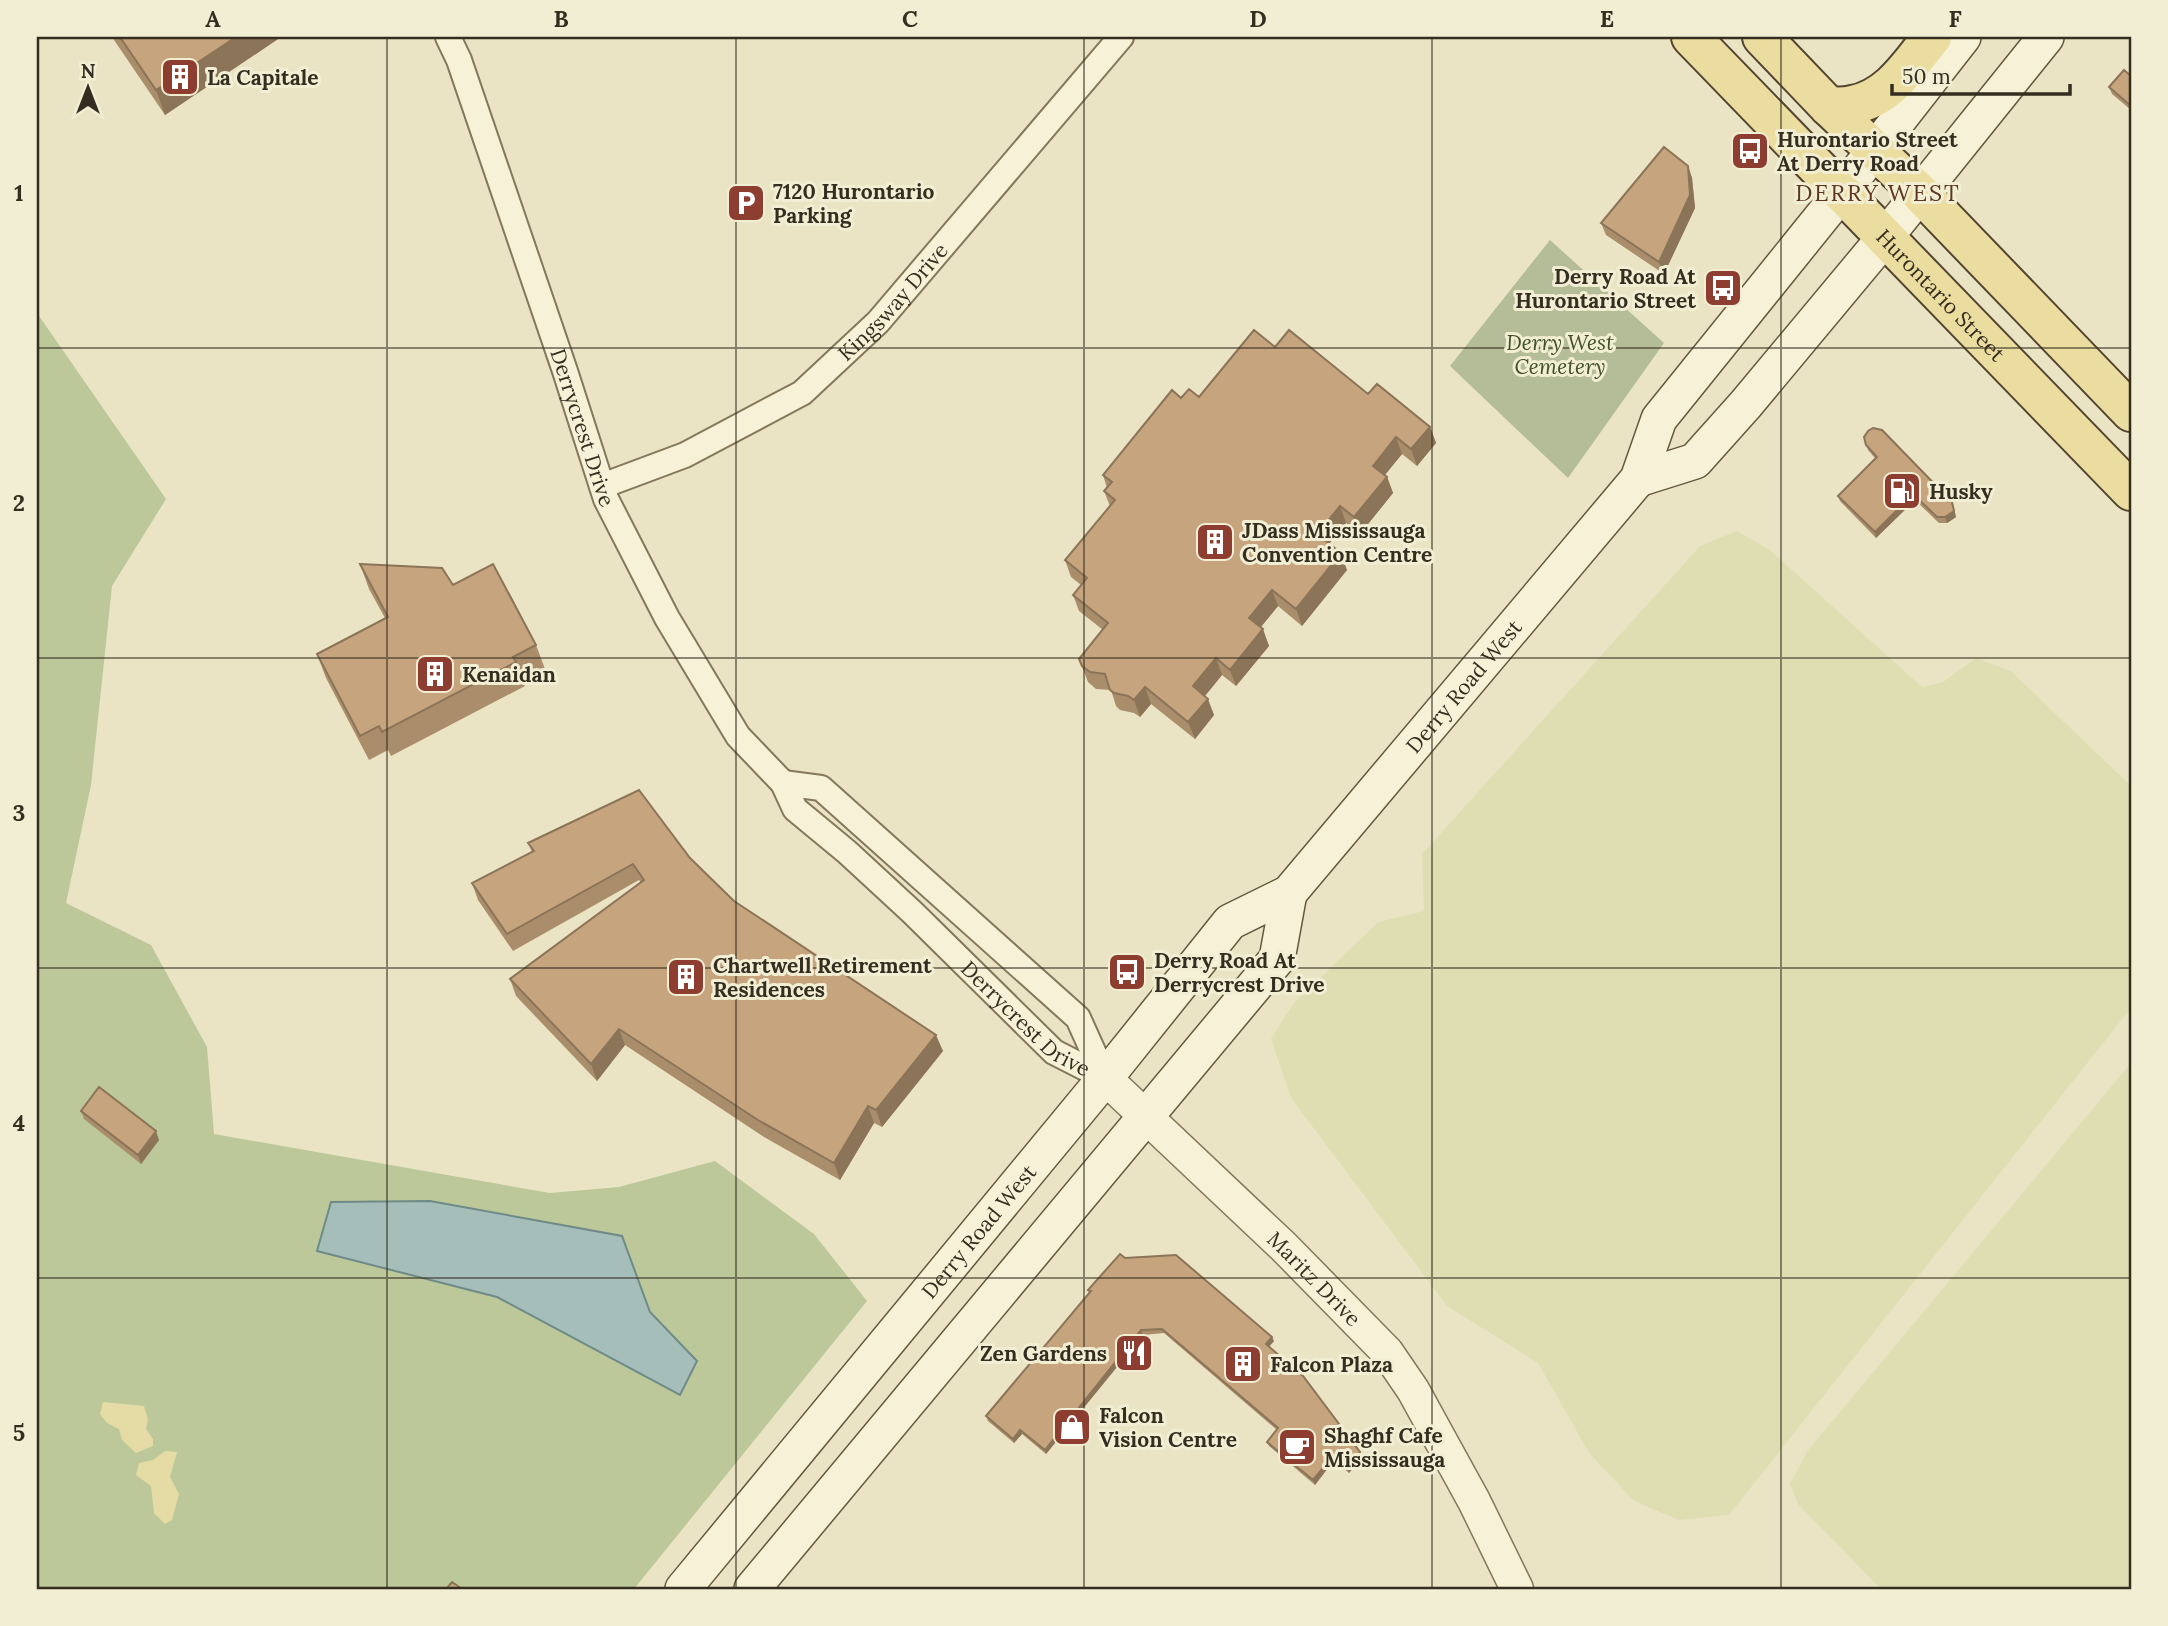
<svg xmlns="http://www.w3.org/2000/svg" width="2168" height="1626" viewBox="0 0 2168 1626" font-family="Lora,serif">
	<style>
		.farmland { fill: #dfdeb3 }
		.green { fill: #bcc899 }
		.sand { fill: #e4dca4 }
		.cemetery { fill: #b4bd98 }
		.water { fill: #a6beba; stroke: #6e8b88; stroke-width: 2 }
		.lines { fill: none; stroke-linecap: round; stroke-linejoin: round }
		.minor-casing { stroke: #84775c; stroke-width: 28 }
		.tertiary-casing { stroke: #84775c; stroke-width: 35 }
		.secondary-casing { stroke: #665840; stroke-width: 38 }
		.primary-casing { stroke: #524430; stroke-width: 42 }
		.minor { stroke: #f6f1d7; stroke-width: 24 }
		.tertiary { stroke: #f6f1d7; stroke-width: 32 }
		.secondary { stroke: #f6f1d7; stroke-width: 35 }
		.primary { stroke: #ebdd9f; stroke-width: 38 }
		.wall { fill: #aa8e6c }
		.shaded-wall { fill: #8b7458 }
		.building { fill: #c6a57e; stroke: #8b7458; stroke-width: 2 }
		.grid { fill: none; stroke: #352d1f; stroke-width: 2; stroke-opacity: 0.55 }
		.labels { text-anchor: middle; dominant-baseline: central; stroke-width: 6; stroke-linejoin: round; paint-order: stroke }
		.poi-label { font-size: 21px; font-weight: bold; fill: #352d1f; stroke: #f2eed4; text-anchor: start }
		.street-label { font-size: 21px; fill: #352d1f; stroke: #f2eed4 }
		.park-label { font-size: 21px; font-style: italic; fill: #405027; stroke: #f2eed4 }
		.neighbourhood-label { font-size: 23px; letter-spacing: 2px; fill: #5e3722; stroke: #f2eed4 }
		.neatline { fill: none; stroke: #352d1f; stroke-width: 2.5 }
		.grid-label { font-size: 23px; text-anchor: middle; font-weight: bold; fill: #352d1f }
	</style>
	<rect width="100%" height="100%" fill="#eae4c5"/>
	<!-- farmland -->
	<path class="farmland" d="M1737,531L1770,550L1922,687L1943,682L1976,658L2011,671L2131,786V1008L1729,1515L1679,1520L1634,1501L1589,1453L1538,1363L1447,1306L1291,1098L1271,1039L1293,1004L1378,922L1424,911L1422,854L1700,546Z
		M2131,1063V1589H1881L1798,1504L1790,1484L1808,1450Z"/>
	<!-- green -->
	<path class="green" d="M37,313L166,499L112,586L91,785L66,903L151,945L207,1047L214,1134L550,1193L619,1187L715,1161L814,1234L867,1301L634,1589H37Z"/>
	<!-- sand -->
	<path class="sand" d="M103,1402L144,1406L148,1419L146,1429L153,1439V1446L136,1453L122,1440L119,1429L107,1423L100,1414Z
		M165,1451L177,1452L170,1477L179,1494L172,1520L165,1524L154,1513L151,1486L136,1475L139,1463L153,1460Z"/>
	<!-- cemetery -->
	<path class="cemetery" d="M1550,240L1664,343L1568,478L1450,366Z"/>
	<!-- water -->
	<path class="water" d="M430,1201L622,1236L650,1312L697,1361L680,1395L497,1297L317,1251L331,1202Z"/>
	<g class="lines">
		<defs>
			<g id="minor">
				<path id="s1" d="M448,37L459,60L565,371L606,499L667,618L738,736L783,783L795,809L847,852L912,912L1054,1052L1105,1078"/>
				<path id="s2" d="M602,486L685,455L802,393L878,322L1121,37"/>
				<path d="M783,783L821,788L1078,1018L1105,1078"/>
			</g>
			<g id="tertiary">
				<path id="s3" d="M1105,1078L1284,1247L1387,1352L1413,1390L1474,1501L1517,1589"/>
			</g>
			<g id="secondary">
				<path d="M1638,479L1695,461L1746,404L1886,236L2046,37"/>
				<path id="s4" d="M683,1589L1105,1078L1230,922L1289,893L1638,479L1659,419L1842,192L1963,37"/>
				<path d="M752,1589L1277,959L1289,893"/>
			</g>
			<g id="primary">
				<path id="s5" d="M1691,37L2131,491"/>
				<path d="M1762,37L1829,107L1920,193L2131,412"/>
				<path d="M1829,107C1837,106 1845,107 1852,105C1889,99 1910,64 1932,37"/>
			</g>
		</defs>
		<!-- minor casing -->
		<use href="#minor" class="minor-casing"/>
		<!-- tertiary casing -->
		<use href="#tertiary" class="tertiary-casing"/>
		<!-- secondary casing -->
		<use href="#secondary" class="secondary-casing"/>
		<!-- primary casing -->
		<use href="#primary" class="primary-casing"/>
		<!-- minor -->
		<use href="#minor" class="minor"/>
		<!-- tertiary -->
		<use href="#tertiary" class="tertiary"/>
		<!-- secondary -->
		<use href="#secondary" class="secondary"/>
		<!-- primary -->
		<use href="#primary" class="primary"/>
	</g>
	<!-- wall -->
	<path class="wall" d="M112,37H277L278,39L165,115Z
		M2131,76V110L2112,94L2109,87Z
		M1688,166L1692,178L1695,208L1664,274L1606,235L1601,223Z
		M1275,347L1430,427L1436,443L1417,466L1402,454L1385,475L1387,477L1393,493L1360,534L1346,523L1329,544L1347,570L1302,626L1278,606L1261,627L1269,646L1236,686L1222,675L1205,696L1214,715L1195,739L1151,704L1140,717L1134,713L1120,710L1116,706L1111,690L1096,689L1088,682L1079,659L1103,630L1079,611L1073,595L1081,585L1071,577L1065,560L1110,506L1104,491L1107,488L1103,475L1181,398L1199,397Z
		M1864,437L1954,508L1956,517L1947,523H1939L1915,500L1876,538L1840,501L1838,496L1875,458L1868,450Z
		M360,564L453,585L536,645L545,669L523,681L525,686L391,756L388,750L369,760L326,678L317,654L385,618L369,589Z
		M528,843L690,858L734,901L943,1051L882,1127L874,1123L840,1180L764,1137L625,1045L597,1081L516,996L510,979L641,883L639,880L513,951L478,900L472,883L532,852Z
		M81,1111L159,1140L141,1164L84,1119Z
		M1125,1258L1274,1341L1269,1346L1360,1452L1362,1457L1349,1473L1334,1460L1315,1485L1269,1446L1267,1442L1277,1430L1164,1333L1143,1335L1046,1454L1022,1434L1014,1443L988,1421L986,1416L1089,1294L1088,1290Z"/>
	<!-- shaded-wall -->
	<path class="shaded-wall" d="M236,37H277L278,39L165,115L156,90Z
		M1688,166L1692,178L1695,208L1664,274L1659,262Z
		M1430,427L1436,443L1417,466L1411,449Z
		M1396,437L1402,454L1379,482L1373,466Z
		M1387,477L1393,493L1360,534L1354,517Z
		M1913,494L1915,500L1876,538L1875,532Z
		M1952,502L1956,517L1947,523L1945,517Z
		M1340,506L1346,523L1323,551L1317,534Z
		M1341,553L1347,570L1302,626L1296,609Z
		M1272,590L1278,606L1255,634L1249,618Z
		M1263,629L1269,646L1236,686L1230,670Z
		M1216,658L1222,675L1199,703L1193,686Z
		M1145,687L1151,704L1140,717L1134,700Z
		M1208,699L1214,715L1195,739L1188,722Z
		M619,1029L625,1045L597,1081L591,1064Z
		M936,1035L943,1051L882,1127L876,1110Z
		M868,1106L874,1123L840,1180L834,1163Z
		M156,1131L159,1140L141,1164L138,1155Z
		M1141,1330L1143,1335L1046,1454L1045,1450Z
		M1272,1337L1274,1341L1268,1348L1266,1344Z
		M1020,1430L1022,1434L1014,1443L1013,1439Z
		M1360,1452L1362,1457L1349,1473L1348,1469Z
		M1333,1456L1334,1460L1315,1485L1313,1480Z"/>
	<!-- building -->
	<path class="building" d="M120,37H236L156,90Z
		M2124,70L2131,76V106L2109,87Z
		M1664,147L1688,166L1690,195L1659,262L1601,223Z
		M1254,330L1275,347L1289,330L1368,394L1377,384L1430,427L1411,449L1396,437L1373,466L1387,477L1354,517L1340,506L1317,534L1341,553L1296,609L1272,590L1249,618L1263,629L1230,670L1216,658L1193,686L1208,699L1188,722L1145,687L1134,700L1128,696L1114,693L1110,690L1105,674L1090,672L1082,666L1079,659L1108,623L1073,595L1087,578L1065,560L1115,500L1104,491L1112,482L1103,475L1172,390L1181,398L1189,389L1199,397Z
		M1873,428L1882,430L1952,502L1954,511L1945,517H1937L1913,494L1875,532L1838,496L1877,457L1866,445L1864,437L1868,431Z
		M360,564L442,568L453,585L493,564L536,645L513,657L516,662L382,732L379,726L360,736L317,654L388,617Z
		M639,790L690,858L734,901L936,1035L876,1110L868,1106L834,1163L758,1120L619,1029L591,1064L510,979L644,880L633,864L507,934L472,883L534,851L528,843Z
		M99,1087L156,1131L138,1155L81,1111Z
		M1120,1254L1125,1258L1176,1255L1272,1337L1266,1344L1303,1376L1360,1452L1348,1469L1333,1456L1313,1480L1267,1442L1278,1428L1162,1329L1141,1330L1045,1450L1020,1430L1013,1439L986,1416L1091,1291L1088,1290Z
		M452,1582L462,1589H446Z"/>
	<!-- grid -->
	<path class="grid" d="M387,37V1589M736,37V1589M1084,37V1589M1432,37V1589M1781,37V1589M37,348H2131M37,658H2131M37,968H2131M37,1278H2131"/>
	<!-- icons -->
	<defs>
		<symbol id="building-square" viewBox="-11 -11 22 22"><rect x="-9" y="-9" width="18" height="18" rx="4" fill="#8e3d31" stroke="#f2eed4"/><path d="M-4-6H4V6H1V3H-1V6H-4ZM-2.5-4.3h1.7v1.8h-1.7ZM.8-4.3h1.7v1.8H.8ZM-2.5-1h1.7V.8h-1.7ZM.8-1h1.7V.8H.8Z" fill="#fff"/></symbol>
		<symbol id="bus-square" viewBox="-11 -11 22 22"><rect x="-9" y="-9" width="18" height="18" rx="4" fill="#8e3d31" stroke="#f2eed4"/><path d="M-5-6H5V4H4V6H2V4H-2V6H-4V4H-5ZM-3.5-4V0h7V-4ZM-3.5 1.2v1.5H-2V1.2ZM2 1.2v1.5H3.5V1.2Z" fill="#fff"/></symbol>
		<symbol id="parking-square" viewBox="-11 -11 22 22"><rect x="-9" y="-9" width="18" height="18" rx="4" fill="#8e3d31" stroke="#f2eed4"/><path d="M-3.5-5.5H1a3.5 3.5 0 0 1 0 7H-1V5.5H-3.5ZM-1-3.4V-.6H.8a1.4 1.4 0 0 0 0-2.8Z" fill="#fff"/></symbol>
		<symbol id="fuel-square" viewBox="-11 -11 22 22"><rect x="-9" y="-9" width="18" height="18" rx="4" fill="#8e3d31" stroke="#f2eed4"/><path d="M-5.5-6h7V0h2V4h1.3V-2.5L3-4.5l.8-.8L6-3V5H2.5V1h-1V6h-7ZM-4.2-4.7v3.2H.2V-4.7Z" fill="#fff"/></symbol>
		<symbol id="restaurant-square" viewBox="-11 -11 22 22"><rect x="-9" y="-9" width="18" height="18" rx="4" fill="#8e3d31" stroke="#f2eed4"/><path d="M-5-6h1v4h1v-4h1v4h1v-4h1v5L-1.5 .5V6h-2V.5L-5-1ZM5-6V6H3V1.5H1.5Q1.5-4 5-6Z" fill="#fff"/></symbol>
		<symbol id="shop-square" viewBox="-11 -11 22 22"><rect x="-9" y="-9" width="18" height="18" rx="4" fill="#8e3d31" stroke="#f2eed4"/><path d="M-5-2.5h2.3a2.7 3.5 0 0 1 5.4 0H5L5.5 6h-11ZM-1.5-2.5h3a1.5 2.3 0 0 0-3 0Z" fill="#fff"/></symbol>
		<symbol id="cafe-square" viewBox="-11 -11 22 22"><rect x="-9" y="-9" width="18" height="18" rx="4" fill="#8e3d31" stroke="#f2eed4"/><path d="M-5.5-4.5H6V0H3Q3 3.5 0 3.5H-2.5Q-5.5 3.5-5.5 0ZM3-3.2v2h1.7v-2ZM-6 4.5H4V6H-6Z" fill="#fff"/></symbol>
	</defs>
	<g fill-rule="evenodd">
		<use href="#building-square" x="158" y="55" width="44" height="44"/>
		<use href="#bus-square" x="1728" y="129" width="44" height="44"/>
		<use href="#parking-square" x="724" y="181" width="44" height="44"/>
		<use href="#bus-square" x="1701" y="266" width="44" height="44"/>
		<use href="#fuel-square" x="1880" y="469" width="44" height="44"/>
		<use href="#building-square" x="1193" y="520" width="44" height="44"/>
		<use href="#building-square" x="413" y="652" width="44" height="44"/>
		<use href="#bus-square" x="1105" y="950" width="44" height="44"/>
		<use href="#building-square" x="664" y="955" width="44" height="44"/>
		<use href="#restaurant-square" x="1112" y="1331" width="44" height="44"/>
		<use href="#building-square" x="1221" y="1342" width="44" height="44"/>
		<use href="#shop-square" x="1050" y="1405" width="44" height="44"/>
		<use href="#cafe-square" x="1275" y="1425" width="44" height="44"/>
	</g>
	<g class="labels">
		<!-- poi labels -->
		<g class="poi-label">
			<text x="207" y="77">La Capitale</text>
			<text x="1777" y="139">Hurontario Street<tspan x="1777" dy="24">At Derry Road</tspan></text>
			<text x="773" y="191">7120 Hurontario<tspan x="773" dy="24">Parking</tspan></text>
			<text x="1696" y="276" text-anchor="end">Derry Road At<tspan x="1696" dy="24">Hurontario Street</tspan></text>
			<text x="1929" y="491">Husky</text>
			<text x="1242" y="530">JDass Mississauga<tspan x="1242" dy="24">Convention Centre</tspan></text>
			<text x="462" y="674">Kenaidan</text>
			<text x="1154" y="960">Derry Road At<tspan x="1154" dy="24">Derrycrest Drive</tspan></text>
			<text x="713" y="965">Chartwell Retirement<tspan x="713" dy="24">Residences</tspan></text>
			<text x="1107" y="1353" text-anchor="end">Zen Gardens</text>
			<text x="1270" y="1364">Falcon Plaza</text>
			<text x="1099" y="1415">Falcon<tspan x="1099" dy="24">Vision Centre</tspan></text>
			<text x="1324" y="1435">Shaghf Cafe<tspan x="1324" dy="24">Mississauga</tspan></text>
		</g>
		<!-- street labels -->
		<g class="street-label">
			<text stroke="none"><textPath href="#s5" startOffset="359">Hurontario Street</textPath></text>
			<text stroke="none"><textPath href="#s2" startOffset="350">Kingsway Drive</textPath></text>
			<text stroke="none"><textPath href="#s1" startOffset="413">Derrycrest Drive</textPath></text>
			<text stroke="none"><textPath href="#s4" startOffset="1199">Derry Road West</textPath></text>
			<text stroke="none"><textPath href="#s1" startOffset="1166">Derrycrest Drive</textPath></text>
			<text stroke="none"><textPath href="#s4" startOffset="464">Derry Road West</textPath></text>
			<text stroke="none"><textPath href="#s3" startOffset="290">Maritz Drive</textPath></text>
		</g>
		<!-- park labels -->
		<g class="park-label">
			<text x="1560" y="342">Derry West<tspan x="1560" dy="24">Cemetery</tspan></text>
		</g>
		<!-- neighbourhood labels -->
		<g class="neighbourhood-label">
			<text x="1878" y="192">DERRY WEST</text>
		</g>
	</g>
	<!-- border -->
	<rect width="2168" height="1626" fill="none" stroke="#f2eed4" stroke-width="77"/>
	<!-- north arrow -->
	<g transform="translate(88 88)" stroke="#f2eed4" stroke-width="5" paint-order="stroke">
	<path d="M0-5L12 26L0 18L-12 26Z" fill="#352d1f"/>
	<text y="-10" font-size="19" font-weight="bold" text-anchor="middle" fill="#352d1f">N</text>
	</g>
	<!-- scale -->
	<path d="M1892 84v10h178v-10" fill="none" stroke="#352d1f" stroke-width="3.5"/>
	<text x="1902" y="84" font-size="21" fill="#352d1f" stroke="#f2eed4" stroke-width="5" paint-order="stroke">50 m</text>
	<rect x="38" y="38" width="2092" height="1550" class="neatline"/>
	<g class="grid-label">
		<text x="213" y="27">A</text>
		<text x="561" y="27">B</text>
		<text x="910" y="27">C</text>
		<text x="1258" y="27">D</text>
		<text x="1607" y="27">E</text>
		<text x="1955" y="27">F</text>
		<text x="19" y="201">1</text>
		<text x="19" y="511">2</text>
		<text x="19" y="821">3</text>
		<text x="19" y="1131">4</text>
		<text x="19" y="1441">5</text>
	</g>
</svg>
